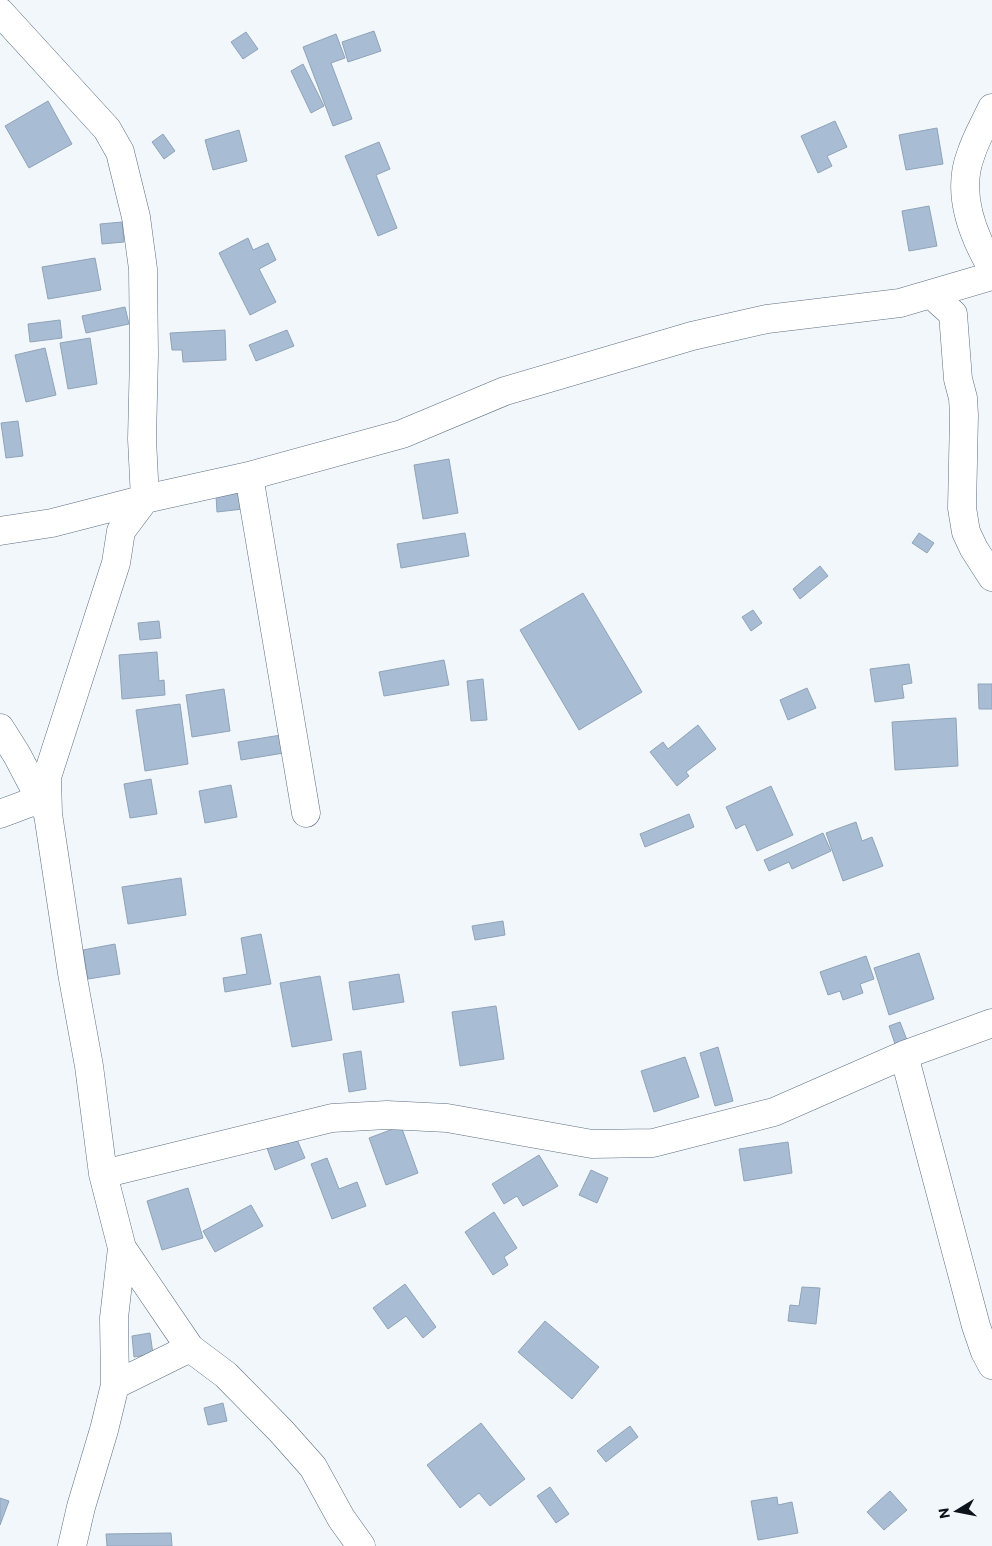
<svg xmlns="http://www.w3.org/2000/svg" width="992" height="1546" viewBox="0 0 992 1546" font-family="Commissioner,sans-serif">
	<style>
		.building { fill: #a8bcd3; stroke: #8fa3b9 }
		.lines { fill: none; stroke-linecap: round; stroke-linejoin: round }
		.minor-casing { stroke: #5c6f83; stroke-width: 29 }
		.minor { stroke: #fff; stroke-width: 28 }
	</style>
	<rect width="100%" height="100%" fill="#f2f7fb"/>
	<!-- building -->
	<path class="building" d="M374,31L381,51L348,62L342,42Z
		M246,32L258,49L243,59L231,42Z
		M336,34L345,58L331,63L352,119L333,126L303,47Z
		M303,64L324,106L311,113L291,71Z
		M48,101L72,144L29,168L5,126Z
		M835,121L847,147L827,156L832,166L818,173L801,136Z
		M937,128L943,164L906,170L899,135Z
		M239,130L247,161L213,170L205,140Z
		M163,134L175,151L164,159L152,142Z
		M379,142L390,169L376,175L397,228L378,236L345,156Z
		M929,206L937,246L909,251L902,211Z
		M122,222L124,242L102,244L100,224Z
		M248,238L253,250L268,243L276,260L259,269L276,302L250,315L219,253Z
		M95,258L101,290L48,299L42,267Z
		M125,307L129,324L86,333L82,316Z
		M60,320L62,338L30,342L28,324Z
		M225,330L226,360L183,362L182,350H172L170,333Z
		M287,330L294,346L256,361L249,345Z
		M90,338L97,384L68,389L60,343Z
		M45,348L56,395L26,402L15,355Z
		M18,421L23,456L6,458L1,423Z
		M449,459L458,513L423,519L414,465Z
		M241,493L243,509L217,512L216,495Z
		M465,533L469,556L401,568L397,544Z
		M919,533L934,543L927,553L912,543Z
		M820,566L828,576L800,599L793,589Z
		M583,593L642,692L579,730L520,630Z
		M753,610L762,623L751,631L742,617Z
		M159,621L161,638L140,640L138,623Z
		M157,652L159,681L164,680L165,695L122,699L119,655Z
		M444,660L449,685L384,696L379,672Z
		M909,664L912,683L902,685L904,698L875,702L870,669Z
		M483,679L487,720L471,721L467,681Z
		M978,684H992V709H979Z
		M807,688L816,708L788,720L780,700Z
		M224,689L230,731L192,737L186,695Z
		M180,704L188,764L145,771L136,710Z
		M956,718L958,766L895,770L892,722Z
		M698,725L716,749L686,772L689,776L677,786L650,752L663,742L668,749Z
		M281,735L284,753L241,760L238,742Z
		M151,779L157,814L130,818L124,784Z
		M231,785L237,817L205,823L199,791Z
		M771,786L793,835L757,851L745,824L736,829L726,807Z
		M689,814L694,827L645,847L640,834Z
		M856,822L862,841L872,837L883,866L843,881L826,833Z
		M823,833L831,851L792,869L789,862L769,871L764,860Z
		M181,878L186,915L128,924L122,887Z
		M503,921L505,935L475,940L472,926Z
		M261,934L271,984L225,992L223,978L247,974L241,938Z
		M115,944L120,974L88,979L83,950Z
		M919,953L934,999L889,1015L874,968Z
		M866,956L874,979L860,984L863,993L843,1000L840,991L828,995L820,972Z
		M399,974L404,1002L353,1010L349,982Z
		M320,976L332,1040L292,1047L280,983Z
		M496,1006L504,1059L460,1066L452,1012Z
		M900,1022L907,1040L895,1044L889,1026Z
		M718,1047L733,1101L715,1106L700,1053Z
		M361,1051L366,1089L349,1092L343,1054Z
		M685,1057L699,1097L654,1112L641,1071Z
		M401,1126L418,1173L386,1185L369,1138Z
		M296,1137L305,1158L275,1170L267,1148Z
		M788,1142L792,1173L744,1181L739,1149Z
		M539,1155L558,1186L523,1206L517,1196L504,1204L492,1184Z
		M327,1158L339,1189L357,1182L366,1206L332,1219L311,1164Z
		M591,1170L608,1178L597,1203L579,1195Z
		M188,1188L203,1238L162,1250L147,1201Z
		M251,1205L263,1226L215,1252L203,1231Z
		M494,1212L517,1248L504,1257L508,1265L493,1275L465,1232Z
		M405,1284L436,1327L423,1338L406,1316L388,1329L373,1308Z
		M802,1287L820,1288L816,1324L788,1321L790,1305L799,1306Z
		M545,1321L599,1367L572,1399L518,1352Z
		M150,1333L153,1354L134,1357L132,1336Z
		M223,1403L227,1421L208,1425L204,1408Z
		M481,1423L525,1479L490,1506L479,1493L460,1508L427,1465Z
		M630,1426L638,1437L606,1462L597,1451Z
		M550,1487L569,1514L556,1523L537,1496Z
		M890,1491L907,1510L884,1530L867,1512Z
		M777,1497L778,1505L792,1502L798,1533L758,1540L751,1501Z
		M0,1498L9,1501L0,1525Z
		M171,1533L172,1546H107L106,1534Z"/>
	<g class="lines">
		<defs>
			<path id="minor" d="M0,12L107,129L120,152L136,217L143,269L144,355L142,439L145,499L121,531L116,563L47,777L48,814
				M992,108C985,123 976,138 971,154C956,192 972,234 992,268
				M931,294L953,314L958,379L963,398L964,415L962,508L966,532L974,549L992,577
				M249,476L306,813
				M0,531L52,523L145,499L249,476L402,434L505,391L692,336L767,319L900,303L992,276
				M0,728L17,755L48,814L72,973L89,1066L103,1174L122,1248L114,1318L115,1385L104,1430L81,1507L72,1546
				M0,814L40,799
				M904,1055L976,1326L985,1352L992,1365
				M103,1174L332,1118L387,1115L447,1118L592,1144L653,1143L774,1112L904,1055L992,1023
				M122,1248L190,1348L226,1375L281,1431L313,1467L341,1518L361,1546
				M115,1385L190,1348"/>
		</defs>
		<!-- minor casing -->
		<use href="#minor" class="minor-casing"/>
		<!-- minor -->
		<use href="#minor" class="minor"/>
	</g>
	<!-- north arrow -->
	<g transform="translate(957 1511) rotate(260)" stroke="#f2f7fb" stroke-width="4" paint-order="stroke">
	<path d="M0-4L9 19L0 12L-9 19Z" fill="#0c131b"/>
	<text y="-8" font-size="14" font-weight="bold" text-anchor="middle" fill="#0c131b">N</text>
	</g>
</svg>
